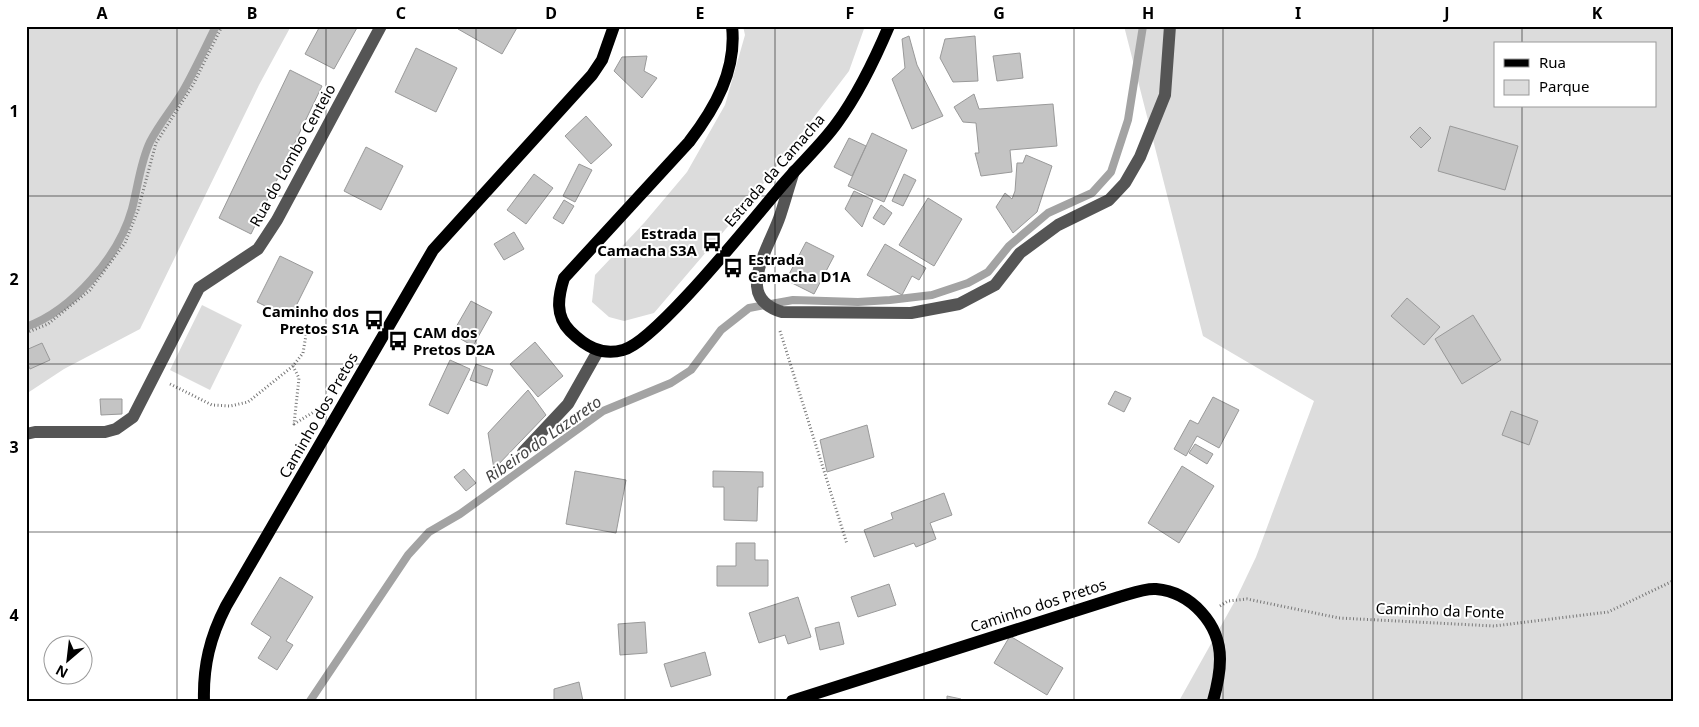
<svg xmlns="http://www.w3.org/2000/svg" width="1699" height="727" viewBox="0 0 1699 727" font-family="'Noto Sans',sans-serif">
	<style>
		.green { fill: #dcdcdc; fill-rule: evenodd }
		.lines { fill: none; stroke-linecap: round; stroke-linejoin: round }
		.stream { stroke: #a3a3a3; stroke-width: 8 }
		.building { fill: #c4c4c4; stroke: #999 }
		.path { stroke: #777; stroke-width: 3; stroke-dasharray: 1 2.5; stroke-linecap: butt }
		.minor { stroke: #555; stroke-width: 12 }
		.major { stroke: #000; stroke-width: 12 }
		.grid { fill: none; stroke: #000; stroke-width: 1; stroke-opacity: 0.55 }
		.labels { text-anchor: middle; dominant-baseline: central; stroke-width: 4; stroke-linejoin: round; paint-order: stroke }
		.street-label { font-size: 15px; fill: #000; stroke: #fff }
		.poi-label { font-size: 15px; font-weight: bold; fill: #000; stroke: #fff; text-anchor: end }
		.water-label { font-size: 16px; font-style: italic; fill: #444; stroke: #fff }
		.neatline { fill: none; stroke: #000; stroke-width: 2 }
		.grid-label { font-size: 16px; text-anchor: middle; font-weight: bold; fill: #000 }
	</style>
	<rect width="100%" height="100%" fill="#fff"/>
	<!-- green -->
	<path class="green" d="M26,26H291L259,85L140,329L64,369L26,394Z
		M743,26H865L849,71L754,196L654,313L624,321L609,317L592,302L595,275L644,223L687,172L725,105L745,35Z
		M1124,26H1673V701H1179L1236,599L1256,557L1314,401L1203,336ZM1495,44H1655V106H1495Z
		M202,305L242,325L210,390L170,370Z"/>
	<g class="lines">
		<!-- stream -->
		<path class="stream" d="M26,327C73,310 119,256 132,209C138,187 140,163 150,142C159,124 173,108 183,91C195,70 205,48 216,26
			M310,701L408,555L429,532L460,514L603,411L671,383L691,370L721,330L749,308L793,300L858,302L890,300L932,295L968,283L988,272L1009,246L1048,213L1092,193L1111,172L1128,120L1143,26"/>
	</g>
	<!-- building -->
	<path class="building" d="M320,26H358L334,69L305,54Z
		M460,26H518L502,54L458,29Z
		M909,36L917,65L943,116L912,129L892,79L905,68L902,39Z
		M975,36L978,81L953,82L940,58L945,39Z
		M416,48L457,68L436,112L395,92Z
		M1020,53L1023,78L997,81L993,56Z
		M647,56L644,71L657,78L642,98L614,71L622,57Z
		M290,70L322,86L251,234L219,218Z
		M974,94L979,109L1053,104L1057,146L1010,150L1012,172L981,176L975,153H979L976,123L963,122L954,107Z
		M586,116L612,145L591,164L565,136Z
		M1450,126L1518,146L1505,190L1438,171Z
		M1420,127L1431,138L1421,148L1410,137Z
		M872,133L907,150L884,202L848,186Z
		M849,138L866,146L852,176L834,167Z
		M366,147L403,166L381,210L344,191Z
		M1026,155L1052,166L1037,212L1013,233L996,207L1005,193L1012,199L1015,191L1017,163H1023Z
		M579,164L592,170L575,202L563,196Z
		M534,174L553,188L526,224L507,210Z
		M904,174L916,180L903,206L892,201Z
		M854,191L873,200L862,227L845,209Z
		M928,198L962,219L934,266L899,245Z
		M564,200L574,206L563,224L553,218Z
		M881,205L892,213L884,225L873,218Z
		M514,232L524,249L504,260L494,244Z
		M806,242L834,256L814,294L786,280Z
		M885,244L926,268L919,280L912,276L902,295L867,275Z
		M280,256L313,272L290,318L257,302Z
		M1407,298L1440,327L1424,345L1391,316Z
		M471,301L492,312L473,346L452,334Z
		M1473,315L1501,360L1462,384L1435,339Z
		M535,342L563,376L538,397L510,364Z
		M42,343L50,360L30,369L26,361V350Z
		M450,360L470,369L448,414L429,405Z
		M476,364L493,370L487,386L470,380Z
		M528,390L546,415L494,469L488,433Z
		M1115,391L1131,398L1124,412L1108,404Z
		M1213,397L1239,410L1219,448L1197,436L1186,456L1174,449L1190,420L1198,424Z
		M100,399H122V414L101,415Z
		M1511,411L1538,421L1529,445L1502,435Z
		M867,425L874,457L827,472L820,440Z
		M1195,444L1213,454L1207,464L1189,453Z
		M1182,466L1214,486L1179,543L1148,523Z
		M464,469L476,483L466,491L454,477Z
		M575,471L626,480L616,533L566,524Z
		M713,471L763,472V487H758L757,521L724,520V487H713Z
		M944,493L952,515L930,523L936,539L916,547L914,543L874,557L864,530L893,519L891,513Z
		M736,543H755V560H768V586H717V566H736Z
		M280,577L313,597L286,641L293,645L277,670L258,658L271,637L251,624Z
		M889,584L896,605L858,617L851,597Z
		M798,597L811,637L788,644L785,635L759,643L749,613Z
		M645,622L647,653L620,655L618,624Z
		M839,622L844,644L820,650L815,628Z
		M1010,636L1063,668L1047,695L994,663Z
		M705,652L711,675L671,687L664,664Z
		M579,682L583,701H554V689Z
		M947,696L961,699V701H947Z"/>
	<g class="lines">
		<!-- path -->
		<path class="path" d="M780,331L847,544
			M26,333L48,324L90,290L125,243L138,210L156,143L193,85L222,26
			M293,366L299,378L294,424L317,410
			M170,384L212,405L230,406L248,402L293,366L303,353L307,329
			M1220,606L1228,601L1247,599L1339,618L1494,626L1608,612L1673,581"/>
		<!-- minor -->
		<path class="minor" d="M794,171C789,186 785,201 780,216C773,237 756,263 757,286C758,300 769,308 782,312L911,313L959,304L995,285L1020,253L1058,225L1109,200L1125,183L1140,157L1165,95L1170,26
			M26,434L35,432H105L116,429L133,417L199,288L258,249L277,220L381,26
			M523,452L568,404L598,351"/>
		<!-- major -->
		<path class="major" d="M732,26C737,70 715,108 689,142L564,278C558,297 555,316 570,331C585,346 601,356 623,350C656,342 757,214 785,182C802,162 822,144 837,123C859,93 875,59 889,26
			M204,701C203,666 210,637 226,606L433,250L592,75L602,60L614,26
			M792,701L1119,597C1130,594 1145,588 1156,589C1191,592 1220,624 1220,659C1220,673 1217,687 1213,701"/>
	</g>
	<!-- grid -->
	<path class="grid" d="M177,26V701M326,26V701M476,26V701M625,26V701M775,26V701M924,26V701M1074,26V701M1223,26V701M1373,26V701M1522,26V44M1522,106V701M26,196H1673M26,364H1673M26,532H1673"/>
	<!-- icons -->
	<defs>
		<symbol id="bus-bare" viewBox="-9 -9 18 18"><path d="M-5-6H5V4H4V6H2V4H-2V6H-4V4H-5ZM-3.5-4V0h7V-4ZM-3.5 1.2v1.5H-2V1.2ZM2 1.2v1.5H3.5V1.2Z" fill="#000" stroke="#fff" stroke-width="2.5" paint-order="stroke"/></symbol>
	</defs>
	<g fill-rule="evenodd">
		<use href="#bus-bare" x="698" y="228" width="28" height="28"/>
		<use href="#bus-bare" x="719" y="254" width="28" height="28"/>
		<use href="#bus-bare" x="360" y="306" width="28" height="28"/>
		<use href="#bus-bare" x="384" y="327" width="28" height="28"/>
	</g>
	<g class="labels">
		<!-- street labels -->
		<g class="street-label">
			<text transform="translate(292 155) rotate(-61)">Rua do Lombo Centeio</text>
			<text transform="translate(774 170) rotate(-49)">Estrada da Camacha</text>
			<text transform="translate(318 415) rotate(-60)">Caminho dos Pretos</text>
			<text transform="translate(1038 605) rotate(-18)">Caminho dos Pretos</text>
			<text transform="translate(1440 610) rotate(2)">Caminho da Fonte</text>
		</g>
		<!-- poi labels -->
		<g class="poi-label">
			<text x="697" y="233">Estrada<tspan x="697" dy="17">Camacha S3A</tspan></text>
			<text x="748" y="259" text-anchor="start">Estrada<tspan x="748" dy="17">Camacha D1A</tspan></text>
			<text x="359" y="311">Caminho dos<tspan x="359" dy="17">Pretos S1A</tspan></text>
			<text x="413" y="332" text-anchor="start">CAM dos<tspan x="413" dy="17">Pretos D2A</tspan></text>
		</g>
		<!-- water labels -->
		<g class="water-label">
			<text transform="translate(543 439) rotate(-35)">Ribeiro do Lazareto</text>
		</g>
	</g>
	<!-- border -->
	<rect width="1699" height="727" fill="none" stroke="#ffffff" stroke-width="55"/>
	<!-- legend -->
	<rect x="1494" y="42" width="162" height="65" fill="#ffffff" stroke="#999999"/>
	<rect x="1504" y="59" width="25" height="8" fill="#000000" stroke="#999999"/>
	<text x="1539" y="68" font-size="15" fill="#000000">Rua</text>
	<rect x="1504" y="80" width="25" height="15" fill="#dcdcdc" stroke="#999999"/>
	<text x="1539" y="92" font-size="15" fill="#000000">Parque</text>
	<!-- north arrow -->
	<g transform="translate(68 660) rotate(208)"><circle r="24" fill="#ffffff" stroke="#999999"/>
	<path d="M0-4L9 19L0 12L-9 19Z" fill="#000000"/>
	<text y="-8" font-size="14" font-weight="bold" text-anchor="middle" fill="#000000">N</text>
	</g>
	<rect x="28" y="28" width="1644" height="672" class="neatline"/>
	<g class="grid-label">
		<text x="102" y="19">A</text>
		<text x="252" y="19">B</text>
		<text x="401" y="19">C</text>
		<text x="551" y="19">D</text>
		<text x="700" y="19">E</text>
		<text x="850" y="19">F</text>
		<text x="999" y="19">G</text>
		<text x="1148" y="19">H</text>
		<text x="1298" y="19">I</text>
		<text x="1447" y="19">J</text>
		<text x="1597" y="19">K</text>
		<text x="14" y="117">1</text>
		<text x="14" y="285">2</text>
		<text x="14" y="453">3</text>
		<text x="14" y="621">4</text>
	</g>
</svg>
